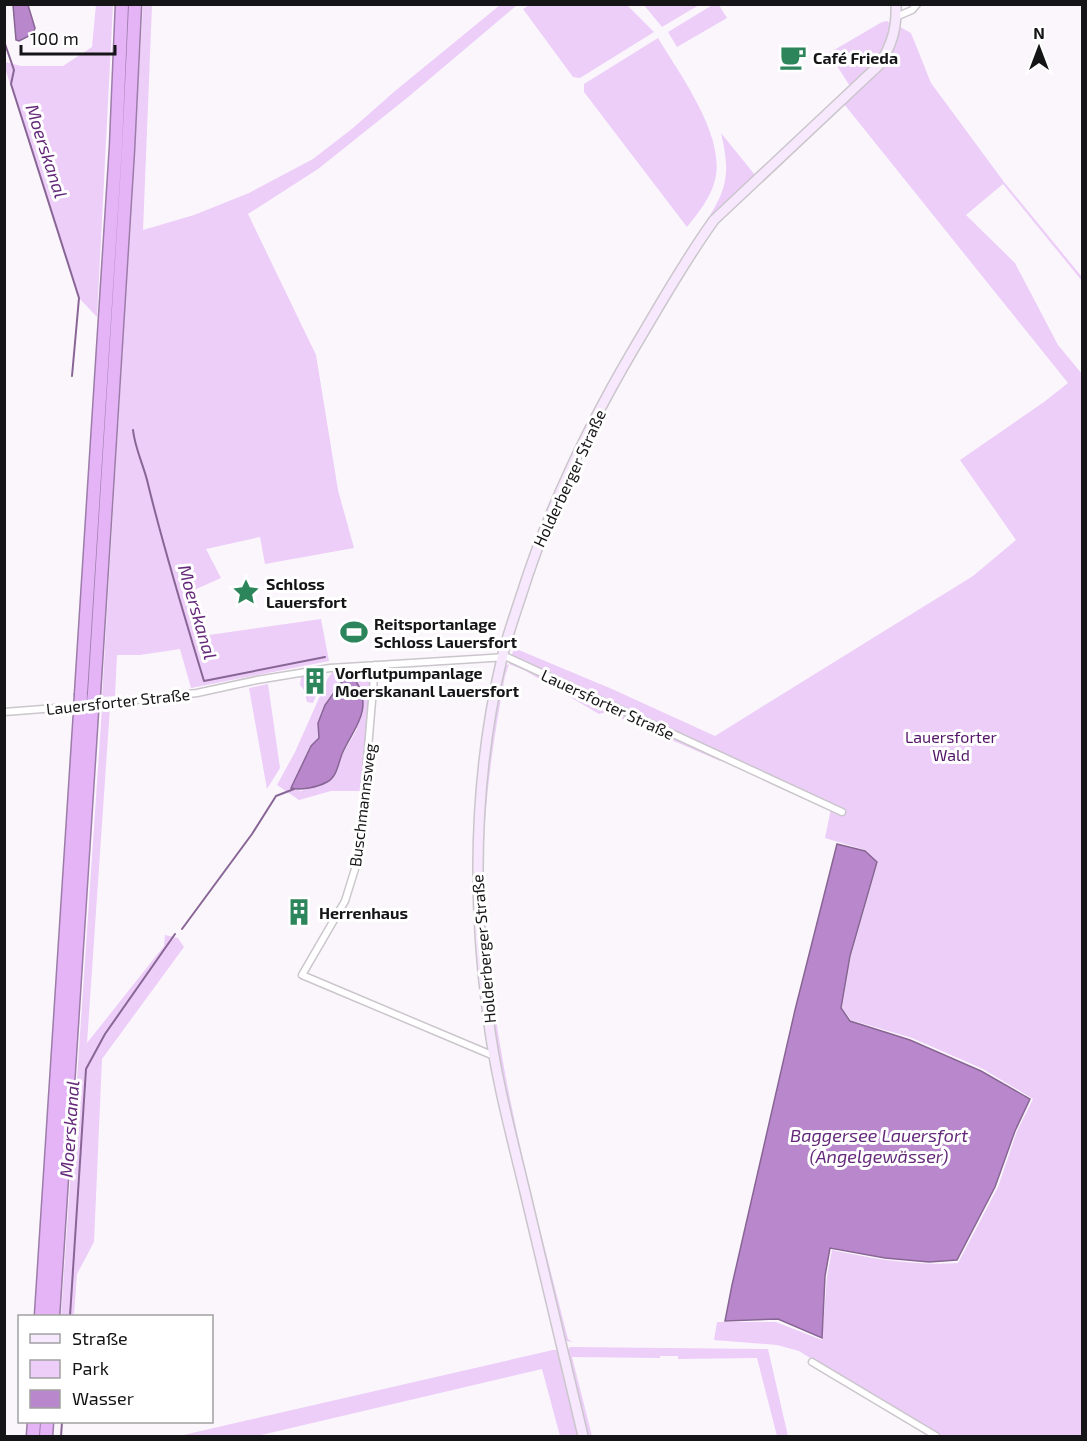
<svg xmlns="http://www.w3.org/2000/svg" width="1087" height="1441" viewBox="0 0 1087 1441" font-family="'Exo 2',sans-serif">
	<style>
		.green { fill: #eccef8; fill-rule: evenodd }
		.water { fill: #b988cc; stroke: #886595; stroke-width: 1.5 }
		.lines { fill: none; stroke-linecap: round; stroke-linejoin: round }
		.stream { stroke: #886595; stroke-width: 2 }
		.street-casing { stroke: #cac6cb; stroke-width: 9 }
		.secondary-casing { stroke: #cac6cb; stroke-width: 12 }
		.highway-casing { stroke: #9c7ca8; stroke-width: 15 }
		.street { stroke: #fff; stroke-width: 6 }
		.secondary { stroke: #f7e8fd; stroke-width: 9 }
		.highway { stroke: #e4b4f7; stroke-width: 12 }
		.highway-bridge-casing { stroke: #9c7ca8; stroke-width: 15; stroke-linecap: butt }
		.highway-bridge { stroke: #e4b4f7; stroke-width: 12 }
		.labels { text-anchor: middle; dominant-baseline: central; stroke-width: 6; stroke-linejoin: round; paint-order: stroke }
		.poi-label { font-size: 16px; font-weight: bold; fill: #151416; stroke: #fff; text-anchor: start }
		.street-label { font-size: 16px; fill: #151416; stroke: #fff }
		.park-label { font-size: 16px; fill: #531467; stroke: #fff }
		.water-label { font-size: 18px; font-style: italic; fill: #65297a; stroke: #fff }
	</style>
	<rect width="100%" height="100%" fill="#fbf6fc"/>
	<!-- green -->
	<path class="green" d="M96,4L113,5L97,317L79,298L4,65L5,62L21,66H63L92,47Z
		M531,4L627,5L654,32L580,78L573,77L523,9Z
		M714,4L719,5L727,18L677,47L668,32Z
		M143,5H152L143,230L194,215L249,193L313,159L353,128L395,91L500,5H517L407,98L318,169L248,214L316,355L338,490L354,548L265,564L260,537L206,549L221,578L194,590L202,636L321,619L329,661L191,688L180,649L140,655H117L115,696L102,697Z
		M644,5H699L662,27Z
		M887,21L892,25C888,51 869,70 851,88L829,53L882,22Z
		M900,27L911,33L931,83L1004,182L1082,277V281L1003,184L966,215L1015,263L1058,345L1082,374V1436H939L934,1430L843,1379L799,1351L777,1345L714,1340L717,1322H776L822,1340L827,1276L832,1250C874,1259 915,1266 958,1263L998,1187L1017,1131L1033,1099L983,1069L912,1038L851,1020L842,1008L851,956L878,862L865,850L825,838L832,804L725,756L720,761L607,712L599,714L524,670L509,664L505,676C492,747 481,820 484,893C489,1044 531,1193 568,1339L572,1342L565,1341C537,1226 505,1113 490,995C487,975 483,953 482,932C477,843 485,754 504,667L509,664L514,648L612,689L715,736L973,576L1016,540L960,460L1044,402L1068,383L844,104L887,62L893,51Z
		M658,38C680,75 726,136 715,180C710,199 698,213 687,227L584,92V84Z
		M721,133L755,175L703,226C727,190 731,176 721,133Z
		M368,668L372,670L362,791H331L299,800L277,785L295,752L328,678L333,671ZM337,686L357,729L327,782L301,791L291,788L310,746L319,738L331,699Z
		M319,673L324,677L313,703L307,702L304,690L300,685L301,677Z
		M268,684L280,768L267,789L249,688Z
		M110,707L87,1043L164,946L165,935L178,938L184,947L102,1059L94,1242L77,1274L74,1316H61L102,708Z
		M570,1347L768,1349L788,1436H777L757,1358L678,1359V1356H660V1358L572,1357L592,1436H587L567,1350Z
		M553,1350H559L580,1436H560L542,1369L257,1436H179Z"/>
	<!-- water -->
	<path class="water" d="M13,5H28L35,28L33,34L19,41L16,40Z
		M343,680L356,681C374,710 353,729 342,754C338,764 337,777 327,782C318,787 300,791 291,788L311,746L319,738L318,723L325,705Z
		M837,844L865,851L877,862L850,956L841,1008L850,1021L910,1040L981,1071L1030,1099L1015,1131L995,1187L957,1260L929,1262L885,1258L830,1248L825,1276L822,1338L778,1319L725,1321L732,1285L795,1010Z"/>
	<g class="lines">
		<!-- stream -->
		<path class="stream" d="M4,41L14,70L11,84L79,298L72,376
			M133,430C135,449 144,466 148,484C164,550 184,615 204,681L325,657
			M182,929L252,834L276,796L294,789
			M70,1316L86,1069L105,1034L175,934
			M61,1436L62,1422"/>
		<defs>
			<path id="street" d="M896,17L912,10L917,4
				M375,665L359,856L345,901L302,975L494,1056
				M92,705L197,693L257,680L330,668L507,657L842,812
				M4,712L82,706
				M812,1362L936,1436"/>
			<path id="secondary" d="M583,1436C564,1355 544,1274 525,1192C511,1134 495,1075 488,1016C472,896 474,776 502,658C507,637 514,617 521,596C549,507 588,426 636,345C661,303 685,260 714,220L879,65C892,45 897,28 896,4"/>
			<path id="highway" d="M94,693L128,149L135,4
				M81,694L116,147L122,4
				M41,1316L80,713
				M53,1316L92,711
				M33,1436L34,1422
				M46,1436L47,1422"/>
		</defs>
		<!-- street casing -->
		<use href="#street" class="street-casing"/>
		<!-- secondary casing -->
		<use href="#secondary" class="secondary-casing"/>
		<!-- highway casing -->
		<use href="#highway" class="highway-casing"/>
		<!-- street -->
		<use href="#street" class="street"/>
		<!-- secondary -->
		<use href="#secondary" class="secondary"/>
		<!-- highway -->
		<use href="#highway" class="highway"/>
		<defs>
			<path id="highway-bridge" d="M92,711L94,693
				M80,713L81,694"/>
		</defs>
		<!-- highway-bridge casing -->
		<use href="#highway-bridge" class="highway-bridge-casing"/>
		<!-- highway-bridge -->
		<use href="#highway-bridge" class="highway-bridge"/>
	</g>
	<!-- icons -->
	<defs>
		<symbol id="cafe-bare" viewBox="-9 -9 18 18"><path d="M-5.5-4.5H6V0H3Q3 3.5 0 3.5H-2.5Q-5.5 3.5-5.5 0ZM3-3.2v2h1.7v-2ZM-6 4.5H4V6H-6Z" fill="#2d865b" stroke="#fff" stroke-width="2.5" paint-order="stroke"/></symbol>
		<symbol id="sight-bare" viewBox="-9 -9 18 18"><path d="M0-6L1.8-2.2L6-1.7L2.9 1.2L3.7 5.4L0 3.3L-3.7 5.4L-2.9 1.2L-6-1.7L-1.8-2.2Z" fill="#2d865b" stroke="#fff" stroke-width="2.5" paint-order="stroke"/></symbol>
		<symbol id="stadium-bare" viewBox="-9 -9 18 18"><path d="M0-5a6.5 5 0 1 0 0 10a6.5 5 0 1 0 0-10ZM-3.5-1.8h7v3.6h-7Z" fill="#2d865b" stroke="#fff" stroke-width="2.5" paint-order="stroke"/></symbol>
		<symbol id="building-bare" viewBox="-9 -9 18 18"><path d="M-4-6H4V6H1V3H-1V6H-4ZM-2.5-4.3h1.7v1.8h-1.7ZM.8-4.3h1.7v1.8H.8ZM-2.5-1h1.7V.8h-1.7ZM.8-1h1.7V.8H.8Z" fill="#2d865b" stroke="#fff" stroke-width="2.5" paint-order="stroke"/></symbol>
	</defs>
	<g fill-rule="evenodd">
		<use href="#cafe-bare" x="774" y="38" width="38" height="38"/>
		<use href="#sight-bare" x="227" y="573" width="38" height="38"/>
		<use href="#stadium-bare" x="335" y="613" width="38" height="38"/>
		<use href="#building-bare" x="296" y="662" width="38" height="38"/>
		<use href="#building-bare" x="280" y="893" width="38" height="38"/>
	</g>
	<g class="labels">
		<!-- poi labels -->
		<g class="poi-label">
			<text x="813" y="57">Café Frieda</text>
			<text x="266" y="583">Schloss<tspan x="266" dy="18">Lauersfort</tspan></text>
			<text x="374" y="623">Reitsportanlage<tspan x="374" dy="18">Schloss Lauersfort</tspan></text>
			<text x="335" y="672">Vorflutpumpanlage<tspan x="335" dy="18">Moerskananl Lauersfort</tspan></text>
			<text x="319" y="912">Herrenhaus</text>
		</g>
		<!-- street labels -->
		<g class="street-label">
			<text transform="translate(569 478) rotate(-65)">Holderberger Straße</text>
			<text transform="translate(118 701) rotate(-6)">Lauersforter Straße</text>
			<text transform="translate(608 704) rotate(25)">Lauersforter Straße</text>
			<text transform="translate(362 805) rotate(-83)">Buschmannsweg</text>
			<text transform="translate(483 949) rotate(-95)">Holderberger Straße</text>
		</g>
		<!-- park labels -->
		<g class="park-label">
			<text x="951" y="736">Lauersforter<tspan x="951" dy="18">Wald</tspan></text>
		</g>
		<!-- water labels -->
		<g class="water-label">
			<text transform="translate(47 151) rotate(72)">Moerskanal</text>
			<text transform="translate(198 612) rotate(74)">Moerskanal</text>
			<text transform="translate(69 1129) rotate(-86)">Moerskanal</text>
			<text x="879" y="1135">Baggersee Lauersfort<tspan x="879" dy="21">(Angelgewässer)</tspan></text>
		</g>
	</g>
	<!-- border -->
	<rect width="1087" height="1441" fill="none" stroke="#151416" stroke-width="12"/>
	<!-- legend -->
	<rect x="18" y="1315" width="195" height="108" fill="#ffffff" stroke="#a1a1a2" stroke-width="1.5"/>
	<rect x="30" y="1334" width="30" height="9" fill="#f7e8fd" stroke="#a1a1a2" stroke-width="1.5"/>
	<text x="72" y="1345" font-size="18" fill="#151416">Straße</text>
	<rect x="30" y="1360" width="30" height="18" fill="#eccef8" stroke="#a1a1a2" stroke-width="1.5"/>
	<text x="72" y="1375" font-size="18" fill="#151416">Park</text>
	<rect x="30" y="1390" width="30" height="18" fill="#b988cc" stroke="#a1a1a2" stroke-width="1.5"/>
	<text x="72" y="1405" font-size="18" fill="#151416">Wasser</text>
	<!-- north arrow -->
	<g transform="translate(1039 48)" stroke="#ffffff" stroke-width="4.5" paint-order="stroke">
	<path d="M0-4.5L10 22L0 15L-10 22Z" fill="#151416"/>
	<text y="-9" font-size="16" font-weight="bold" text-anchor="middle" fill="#151416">N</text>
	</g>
	<!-- scale -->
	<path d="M21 45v9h94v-9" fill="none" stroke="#151416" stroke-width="3"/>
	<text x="30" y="45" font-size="18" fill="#151416" stroke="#ffffff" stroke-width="4.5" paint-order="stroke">100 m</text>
</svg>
